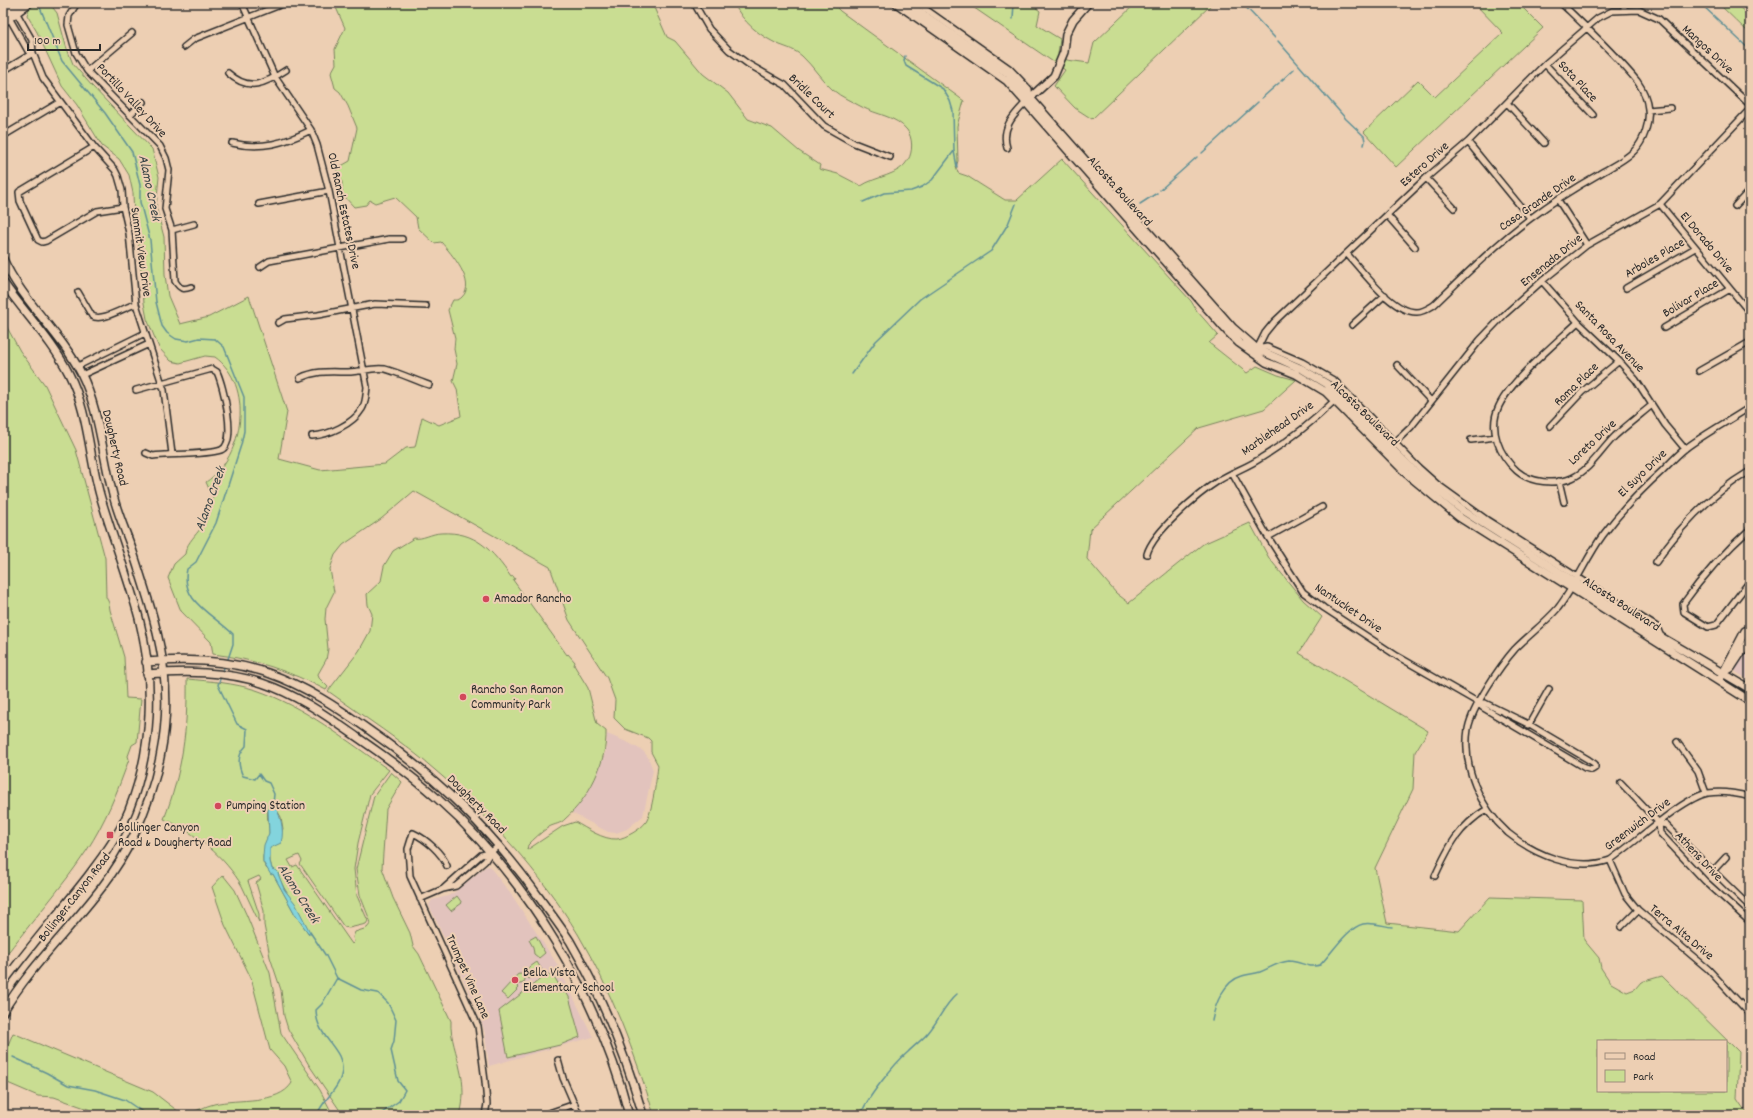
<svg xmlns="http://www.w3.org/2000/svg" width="1753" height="1118" viewBox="0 0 1753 1118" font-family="Dekko,sans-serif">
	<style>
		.built { fill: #e2c3bd }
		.green { fill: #c9dd92; stroke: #7a845e; fill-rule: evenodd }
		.water { fill: #83d4dd; stroke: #609096 }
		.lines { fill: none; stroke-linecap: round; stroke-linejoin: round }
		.stream { stroke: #609096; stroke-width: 1.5 }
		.street-casing { stroke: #2b2b2b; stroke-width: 8 }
		.secondary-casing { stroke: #2b2b2b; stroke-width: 10 }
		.street { stroke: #edcfb3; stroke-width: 5 }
		.secondary { stroke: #edcfb3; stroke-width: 7 }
		.poi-dot { fill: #d1495b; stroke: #edcfb3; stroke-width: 1.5 }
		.labels { text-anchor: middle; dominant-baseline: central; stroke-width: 4; stroke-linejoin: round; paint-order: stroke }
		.street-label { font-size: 13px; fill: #2b2b2b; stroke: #edcfb3 }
		.poi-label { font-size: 13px; fill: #2b2b2b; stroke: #edcfb3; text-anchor: start }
		.water-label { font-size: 14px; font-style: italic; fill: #384446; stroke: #edcfb3 }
	</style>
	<rect width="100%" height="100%" fill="#edcfb3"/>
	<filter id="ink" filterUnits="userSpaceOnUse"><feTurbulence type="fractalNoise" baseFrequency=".025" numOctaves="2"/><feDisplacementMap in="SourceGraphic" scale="8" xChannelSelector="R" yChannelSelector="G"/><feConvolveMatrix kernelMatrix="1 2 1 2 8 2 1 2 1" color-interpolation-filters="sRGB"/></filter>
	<g filter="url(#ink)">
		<!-- built -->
		<path class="built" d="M1750,647V681L1736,672L1735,669Z
			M607,734L629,743L643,751L648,757L653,770L643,816L627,829L616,833L608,832L572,813L588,790L599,769L606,750Z
			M489,866L513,897L557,964L593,1037L489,1066L485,1033L478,1011L429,905L432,900L448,896L455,892L485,867Z"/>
		<!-- green -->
		<path class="green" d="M37,3L50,4L57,13L66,46L73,64L92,86L152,149L159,177L156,207L164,237L165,275L168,296L180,324L209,317L249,296L287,412L279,459L320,470L385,464L406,448L415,447L422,417L439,425L461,416L457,389L453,381L457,364L454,349L455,338L448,310L453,300C457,300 459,300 462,297C477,283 451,253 441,242L434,243L418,228L416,217L395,197L375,203L370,200L366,205L354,207L342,194V182L336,169L350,161L357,128L348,106L340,92L335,88L331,73L336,64L335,49L345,28L334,3H652L667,37L675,41L703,74L728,93L748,119L772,128L799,151L820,165L819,169L838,174L861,186C876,176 899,176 908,160C913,152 913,138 907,130C896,116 877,115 862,107C853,102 841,97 833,90C821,80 813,66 802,56C795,50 788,48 780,45C761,37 742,22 734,3H832L840,11L964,101L957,126L958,161L956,167L958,173L967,176L1005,200H1017L1062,159L1191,301L1197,311L1218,335L1209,343L1247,373L1257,366L1278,375L1296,380L1264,409L1199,428L1090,529L1087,559L1116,593L1129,603L1203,544L1250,523L1269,558L1303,600L1322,617L1299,653L1428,731L1415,752L1413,789L1375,868L1387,923L1459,931L1490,897L1582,900L1584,940L1599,958L1601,968L1611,983L1627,992L1635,989L1641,982L1662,976L1739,1052L1737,1099L1748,1115H654C635,1053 611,990 578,934C541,873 490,817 435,770C402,741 364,717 328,691L359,651L370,631L372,614L368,605L367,594L381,581L384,566L393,551L414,538C422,540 432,533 441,533C476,531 492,550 511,577L513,576L515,579L513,580L567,655L568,654L575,662L574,665L588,688L597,724L606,731C607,762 589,798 565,819C561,824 554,824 549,827C541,832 534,839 528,845L527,850L563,826L575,822C586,828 603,840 617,839C626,838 641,829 646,822C652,813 657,776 658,765L651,752V741L648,738L625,729L614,718L615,700L607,678L569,620L550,567L414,491L381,519L343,545L335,555L330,569L334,592L326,608L325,619L328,649L326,660L318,674L319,678L328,687L326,690C290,671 253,659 213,654L211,642L181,611L168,578L174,564L185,554C187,536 213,526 207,504L213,498L206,482C245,456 254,385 215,357L205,356L180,363L171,361L159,348L147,319L144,303L138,236L134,219L133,193L129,175L119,159L102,146L77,105L62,86L37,32L27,15L29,9ZM1598,1041H1726V1091H1598Z
			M967,3H1030L1040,11L1037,25L1060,39L1058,54L1067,60L1089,63L1094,43L1136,3H1213L1092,119L1075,108L1054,86L1065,70Z
			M1474,3H1518L1543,28L1396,167L1364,132L1418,80L1435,97L1503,33Z
			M1718,3H1735L1750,17V34Z
			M3,320L20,351L45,385L76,450L105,558L106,597L109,603L110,610L124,657L126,698L141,699L137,742L132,745L128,756L129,759C118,791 105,822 87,850C62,888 30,923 3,959Z
			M187,679C210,681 234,683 256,690C304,706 347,741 389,770L370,794L358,843L354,869L357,896L368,921L366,924L349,928L344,927L300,864L302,861L299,855L288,860L292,867L297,865L352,944L354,942L353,937L355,932L367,928L371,923L360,895L356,869L374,796L391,772L402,782L386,809L382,868L393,898L410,933L413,946L419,954L451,1021C450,1038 457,1053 460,1069C464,1084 464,1101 460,1115H343L309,1065L288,1029L284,1016L281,990L270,957L264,925V911L256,883L261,879L259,876L248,881L259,914V922C253,910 248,898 242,886C225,857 195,832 164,819C182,773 188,728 187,679ZM272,802L281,817L283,829L269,849L270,861L272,869L277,871C284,894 301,911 309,934L296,916L273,874C255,862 266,851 269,835C270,827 266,818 268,810C268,807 271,805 272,802Z
			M223,875L235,890L247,916L270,973L281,1033L320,1090L333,1115H105L54,1097L38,1096L3,1081V1057L13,1033L153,1092L179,1112L186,1115C195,1112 205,1106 214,1104C238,1098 278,1105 292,1083L284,1066L270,1050L251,978L225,925L212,887Z
			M457,896L462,903L451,911L446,905Z
			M536,936L545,953L539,958L534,954L533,947L529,940Z
			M537,962L542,970L529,979L524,971Z
			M547,974L553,975L564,993L566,992L569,997L580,1037L560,1045L508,1057L499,1011Z
			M515 979a5 5 0 1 1 10 0a5 5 0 1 1-10 0Z
			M512,981L519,988L508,999L501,993Z"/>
		<!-- water -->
		<path class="water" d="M272,802C280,812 285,829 281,843L270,848V861L272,869L277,871L284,889L295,903L311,934H309L296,916L273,874L271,875L263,862V856L264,845L269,833L268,810Z"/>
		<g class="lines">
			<!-- stream -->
			<path class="stream" d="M1242,3L1275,38
				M1700,3L1750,50
				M39,5L62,61L105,113L132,152L140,185V202L150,240L156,302L162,326L167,333L176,339L188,341L199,338L215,339L224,347L244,397V431L241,445L216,523L196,562L187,569C180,602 213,614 233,634V644L227,662
				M1013,19L1014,3
				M1278,41L1346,119L1364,136L1365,141L1364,145
				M1281,81L1294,69
				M1262,98L1279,83
				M954,151L957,167
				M1202,153L1258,102
				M1160,190L1197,157
				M863,202L884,193L911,191L922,187L932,180L954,151L953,111L950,101L943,89L906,66L904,61L905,56
				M1140,204L1157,193
				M852,374L876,341L920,299L991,251L1008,224L1016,204
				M222,673L225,665
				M221,676L218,685L237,724L247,729L246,746C237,755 238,766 243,776L255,779L259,774L264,781L269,783L274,794L273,804
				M310,932L326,956L337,978L322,1004L316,1010C316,1037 344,1049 342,1070C341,1088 323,1099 317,1115
				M337,978L361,990L378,993L388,1003L396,1020L394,1041L391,1050L398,1081L405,1090L399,1101L379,1115
				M1212,1021C1215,1004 1224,981 1242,976C1248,974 1254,974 1260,972C1270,968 1278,962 1289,961C1300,961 1309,969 1320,965C1331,954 1347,928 1363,924C1371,922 1384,926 1392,927
				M13,1057L47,1073L68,1085L95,1090L125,1100L147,1115
				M861,1115C865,1100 895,1063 908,1052C915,1045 922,1040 928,1033C940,1019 943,1006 957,994"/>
			<defs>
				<path id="street" d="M11,3L32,40L33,53L43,78L94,147L115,170L118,176L122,190L123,207L129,233L136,304L164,390L172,454
					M77,3L69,16L68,25L76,53L87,71L160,146L166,158L169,170L165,209L172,230L175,281C180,289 183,290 191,287
					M242,3L275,77L311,130L317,145L329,191L367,387C366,394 366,403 362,409C353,424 329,435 312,436
					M694,3L709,29L729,50L748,64L785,85L824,126L854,143L890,157
					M917,3L1009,68L1029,89L1030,98C1016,113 1000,126 1007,148
					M1078,3L1083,8
					M1624,3V9
					M3,7L28,51L33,53
					M184,47L194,39L285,3
					M1545,64L1593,115
					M3,71L33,53
					M87,71L132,33
					M228,73C249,92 265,84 286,70
					M1507,103L1544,143
					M1648,110L1670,108
					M130,115L143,102
					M3,136L60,102
					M1468,142L1530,218
					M232,143C261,150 285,143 311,130
					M94,147L19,192L20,201L38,240L42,242L46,241L97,211L123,207
					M1426,178L1454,208
					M1558,200L1587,245
					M259,204L329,191
					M1660,204L1750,313
					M1735,206L1750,190
					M1387,215L1415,247
					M172,230L194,224
					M1347,254C1363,271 1392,313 1417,312C1423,312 1429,308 1434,305C1465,275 1496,244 1531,218C1552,202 1576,187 1599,174C1612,166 1624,161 1634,151C1644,141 1650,122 1648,109C1647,99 1642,88 1637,81C1614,53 1587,28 1561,3
					M260,267L269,261L389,239H402
					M1542,281L1578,322L1619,361L1636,380L1665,425L1685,449
					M1626,288L1695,248
					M78,292L92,316C103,322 124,307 136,304
					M1578,322C1556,343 1512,379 1499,406C1488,429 1499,455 1517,471C1531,483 1555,485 1572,478C1590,470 1601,450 1615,436C1627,425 1640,415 1652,405
					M278,323L285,319L318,315L375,304L426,306
					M1352,325L1385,295
					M1664,328L1730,289
					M1257,349L1267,347L1302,362L1335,381L1418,467L1437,484L1487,520L1657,627L1661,637
					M1256,351L1265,333L1274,322L1426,178L1468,142L1545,64L1598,18L1612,11L1639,10L1659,19L1750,105
					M1397,365L1431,401
					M78,366L145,333
					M1699,371L1750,342
					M82,375L149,344
					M300,378C317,370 331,372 348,372C361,372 372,367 385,369C400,373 414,380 429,385
					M136,390L212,369L217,372C223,385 238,443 221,450C208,455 169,454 153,456L146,453
					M1750,407C1729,421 1706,433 1686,448C1677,455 1669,464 1662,471C1640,491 1621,511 1603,535C1586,558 1576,585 1558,608C1545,623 1529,635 1515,649C1500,666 1472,707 1468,729C1462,767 1480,808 1508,833C1535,855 1575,872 1610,860C1634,844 1682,798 1708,793C1723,791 1736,793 1750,797
					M1550,426L1582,392L1619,361
					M1471,440L1496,437
					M1388,449L1411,427L1480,340L1504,315L1542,281L1587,245L1660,204L1750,109
					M1232,473L1268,537L1303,592L1324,608L1397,656L1479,703L1482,707L1585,768L1592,770L1595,768V764L1589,760L1528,724L1485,703H1479
					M1559,481L1564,502
					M1750,529C1724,552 1703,576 1683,604L1684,612L1708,627L1716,625L1750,581
					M1268,537L1322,507
					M1147,554C1153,532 1199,493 1218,481C1232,472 1248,467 1261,458C1287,442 1314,421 1335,400
					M1656,562C1680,526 1713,493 1750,471
					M1528,726L1549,689
					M1677,742L1698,771L1706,793
					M1621,783L1659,823
					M1659,823L1660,833L1705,881L1750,922
					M1659,823L1666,825L1750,907
					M1610,860L1625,894L1638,910L1708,969L1750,1014
					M447,866C442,853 426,839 413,833L408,849L410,876L478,1026L485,1081L487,1104L485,1115
					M1713,871L1726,857
					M1435,876C1449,846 1458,827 1487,809
					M443,889L481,855L490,853
					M420,899L443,889L456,886L485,861L490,853L499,845
					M1621,927L1638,910
					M558,1060L563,1078L579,1115
					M543,1115L575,1104"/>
				<path id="secondary" d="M896,3L1007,81L1227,331L1239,343L1266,362L1296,374L1326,392L1407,474L1459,517L1750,701
					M907,3L1009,74L1233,328L1257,349L1302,369L1327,384L1414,471L1462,510L1661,637L1750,689
					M3,14L20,3
					M3,23L29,3
					M1030,98L1054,76L1064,52L1066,34L1073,20L1088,3
					M3,259C22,301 60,332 81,373C99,409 102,452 112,491C117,513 127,534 134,555C146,593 160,633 164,673C171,728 157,787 133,837C104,900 39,951 3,1012
					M3,282C24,313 52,340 69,374C88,411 89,455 100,495C112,536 128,577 139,618C155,681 153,749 129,810C119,835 104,855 88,876C60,912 30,946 3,983
					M146,662C188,658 229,660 268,673C305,686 337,707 369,730C439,779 491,830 541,900C551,914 561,927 570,941C602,996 625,1054 643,1115
					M1723,673L1731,668L1750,639
					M147,674C186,671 225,671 262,683C298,695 327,716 357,737C385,756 413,777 438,799C529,880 599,998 629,1115
					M1721,677L1742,637L1745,631L1750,630"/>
			</defs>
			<!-- street casing -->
			<use href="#street" class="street-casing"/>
			<!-- secondary casing -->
			<use href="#secondary" class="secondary-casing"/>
			<!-- street -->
			<use href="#street" class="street"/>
			<!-- secondary -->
			<use href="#secondary" class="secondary"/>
		</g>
	</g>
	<!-- markers -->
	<g class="poi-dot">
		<circle cx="486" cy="599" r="4"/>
		<circle cx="463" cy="697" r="4"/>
		<circle cx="218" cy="806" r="4"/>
		<rect x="106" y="831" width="8" height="8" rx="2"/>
		<circle cx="515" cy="980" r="4"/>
	</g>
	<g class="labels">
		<!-- street labels -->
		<g class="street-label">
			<text transform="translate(1707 50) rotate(43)">Mangos Drive</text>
			<text transform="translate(1577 82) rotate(47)">Sota Place</text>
			<text transform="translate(811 97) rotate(44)">Bridle Court</text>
			<text transform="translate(131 101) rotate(47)">Portillo Valley Drive</text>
			<text transform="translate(1425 165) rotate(-42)">Estero Drive</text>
			<text transform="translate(1119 192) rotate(48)">Alcosta Boulevard</text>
			<text transform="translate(1538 203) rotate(-35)">Casa Grande Drive</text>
			<text transform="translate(343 211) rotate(78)">Old Ranch Estates Drive</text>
			<text transform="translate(1706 243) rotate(50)">El Dorado Drive</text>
			<text transform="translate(140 252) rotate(82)">Summit View Drive</text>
			<text transform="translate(1655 259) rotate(-30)">Arboles Place</text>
			<text transform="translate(1552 261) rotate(-39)">Ensenada Drive</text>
			<text transform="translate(1691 299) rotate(-31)">Bolivar Place</text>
			<text transform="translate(1609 337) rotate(46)">Santa Rosa Avenue</text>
			<text transform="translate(1577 385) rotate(-44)">Roma Place</text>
			<text transform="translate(1364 414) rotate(44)">Alcosta Boulevard</text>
			<text transform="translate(1278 429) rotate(-35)">Marblehead Drive</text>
			<text transform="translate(1593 443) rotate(-43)">Loreto Drive</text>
			<text transform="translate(114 448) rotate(77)">Dougherty Road</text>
			<text transform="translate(1643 474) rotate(-44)">El Suyo Drive</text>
			<text transform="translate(1621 605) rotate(33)">Alcosta Boulevard</text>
			<text transform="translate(1348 609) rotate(34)">Nantucket Drive</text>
			<text transform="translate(476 805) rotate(45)">Dougherty Road</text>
			<text transform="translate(1638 825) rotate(-37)">Greenwich Drive</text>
			<text transform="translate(1698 857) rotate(47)">Athens Drive</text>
			<text transform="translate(75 898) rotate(-52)">Bollinger Canyon Road</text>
			<text transform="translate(1681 933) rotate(40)">Terra Alta Drive</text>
			<text transform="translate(467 977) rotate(66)">Trumpet Vine Lane</text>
		</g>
		<!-- poi labels -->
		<g class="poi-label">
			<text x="494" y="599">Amador Rancho</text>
			<text x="471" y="690">Rancho San Ramon<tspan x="471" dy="15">Community Park</tspan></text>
			<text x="226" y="806">Pumping Station</text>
			<text x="118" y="828">Bollinger Canyon<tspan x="118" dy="15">Road &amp; Dougherty Road</tspan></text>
			<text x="523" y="973">Bella Vista<tspan x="523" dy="15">Elementary School</tspan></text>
		</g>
		<!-- water labels -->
		<g class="water-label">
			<text transform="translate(149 188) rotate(78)">Alamo Creek</text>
			<text transform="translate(211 499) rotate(-70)">Alamo Creek</text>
			<text transform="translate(298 894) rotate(58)">Alamo Creek</text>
		</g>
	</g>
	<!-- margin -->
	<rect width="1753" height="1118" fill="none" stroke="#edcfb3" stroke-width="16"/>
	<rect x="8" y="8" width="1737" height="1102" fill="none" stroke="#2b2b2b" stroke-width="1.5" filter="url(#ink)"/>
	<!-- legend -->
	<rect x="1597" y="1040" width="130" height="52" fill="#edcfb3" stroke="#9f8d7d"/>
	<rect x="1605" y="1053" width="20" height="6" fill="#edcfb3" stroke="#9f8d7d"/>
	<text x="1633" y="1060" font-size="12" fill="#2b2b2b">Road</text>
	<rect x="1605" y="1070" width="20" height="12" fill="#c9dd92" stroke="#9f8d7d"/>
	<text x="1633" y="1080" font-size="12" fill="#2b2b2b">Park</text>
	<!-- scale -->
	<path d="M28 44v6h72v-6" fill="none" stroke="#2b2b2b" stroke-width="2"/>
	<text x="34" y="44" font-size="12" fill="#2b2b2b" stroke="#edcfb3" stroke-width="3" paint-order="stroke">100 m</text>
</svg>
